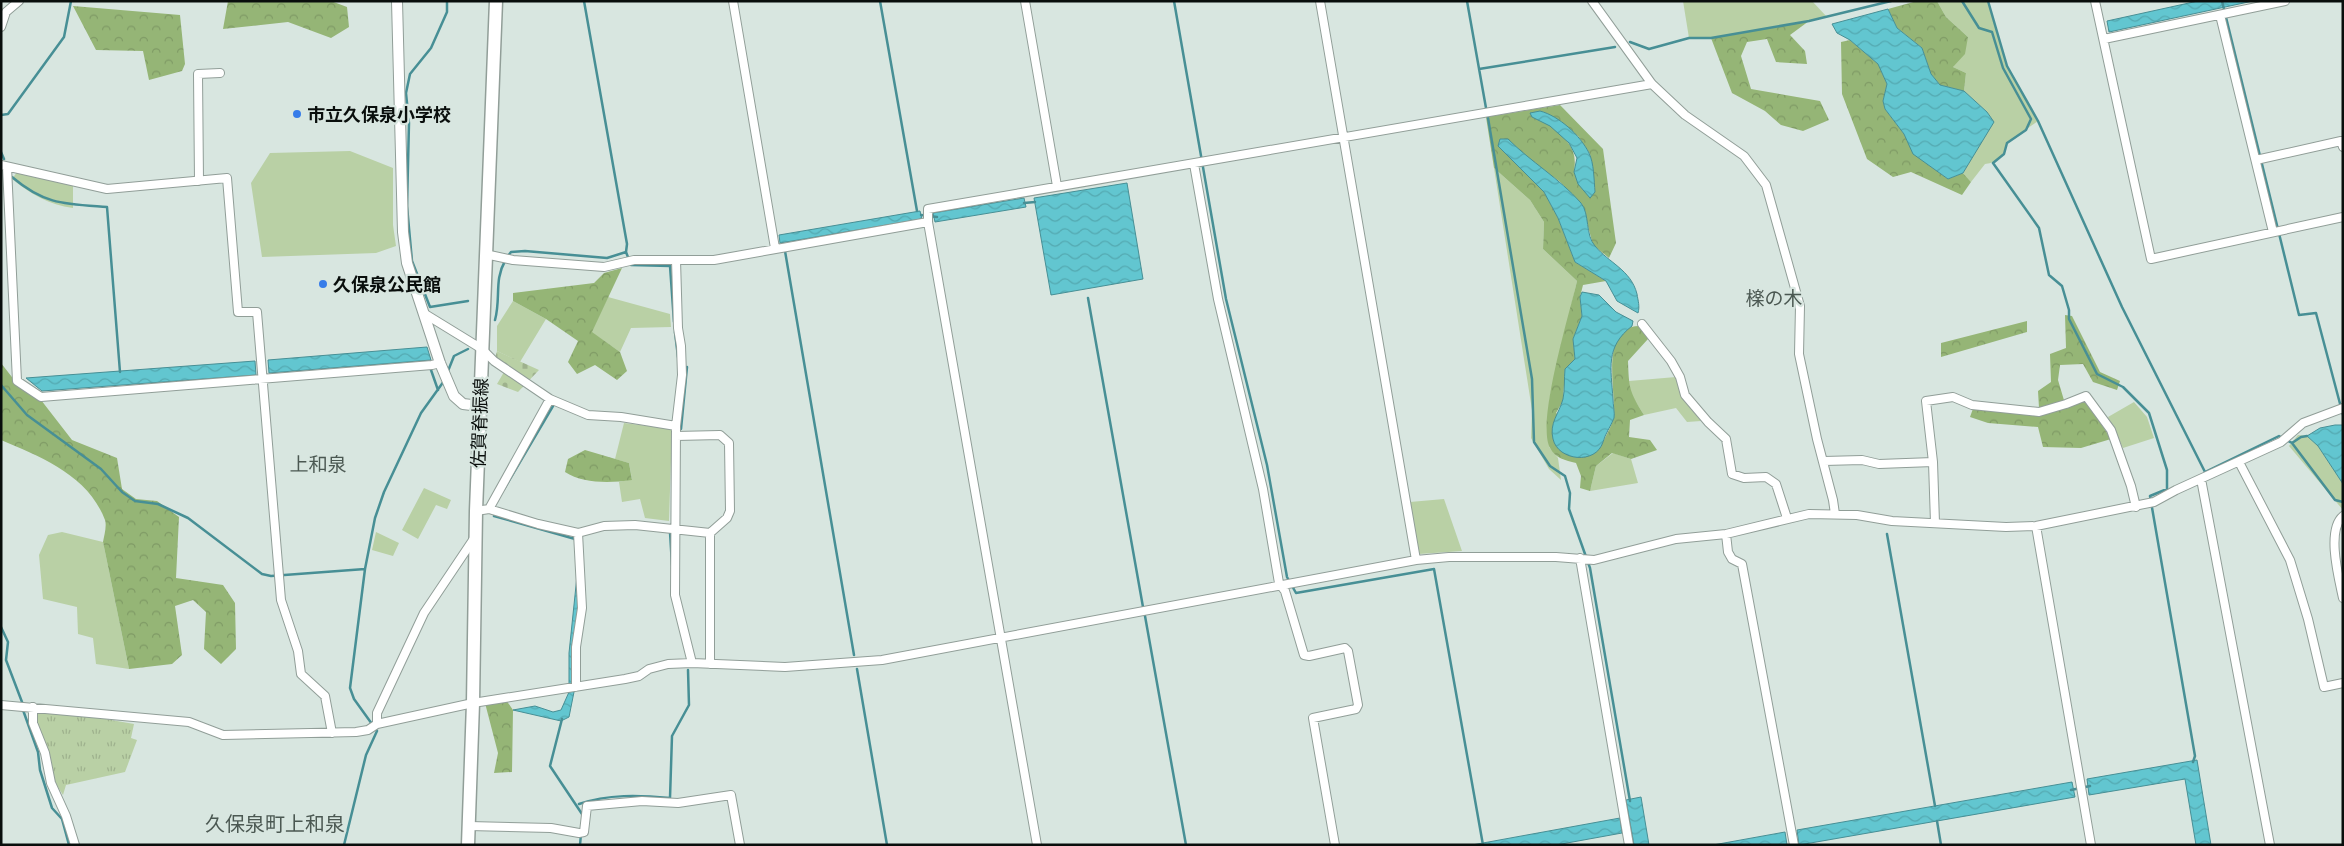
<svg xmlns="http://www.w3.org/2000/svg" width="2344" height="846" viewBox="0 0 2344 846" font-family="'Noto Sans','Noto Sans JP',sans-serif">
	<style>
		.green { fill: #b9d0a5 }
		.forest { fill: url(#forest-crowns); fill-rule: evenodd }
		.cemetery { fill: url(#cemetery-stones) }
		.park { fill: url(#park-tufts) }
		.water { fill: url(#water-waves); stroke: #478f95 }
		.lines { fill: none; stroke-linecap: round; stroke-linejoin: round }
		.stream { stroke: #478f95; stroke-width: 2.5 }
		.minor-casing { stroke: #919e98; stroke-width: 10 }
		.tertiary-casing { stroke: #919e98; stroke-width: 12 }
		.primary-casing { stroke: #919e98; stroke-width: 15 }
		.minor { stroke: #fff; stroke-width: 8 }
		.tertiary { stroke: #fff; stroke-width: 10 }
		.primary { stroke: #fff; stroke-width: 12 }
		.poi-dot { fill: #367ce9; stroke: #d8e6e0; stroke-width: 2 }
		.labels { text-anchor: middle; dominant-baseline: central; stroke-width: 4.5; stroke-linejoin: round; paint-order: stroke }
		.poi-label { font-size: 18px; font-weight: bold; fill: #090e0c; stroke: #d8e6e0; text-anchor: start }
		.street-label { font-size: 18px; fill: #090e0c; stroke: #d8e6e0 }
		.neighbourhood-label { font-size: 19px; fill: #4b5852; stroke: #d8e6e0 }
		.quarter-label { font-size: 20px; fill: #4b5852; stroke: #d8e6e0 }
	</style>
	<defs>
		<pattern id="forest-crowns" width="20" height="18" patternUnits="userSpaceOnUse" patternTransform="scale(1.25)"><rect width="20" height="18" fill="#95b576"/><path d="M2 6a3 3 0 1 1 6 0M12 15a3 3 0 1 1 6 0" fill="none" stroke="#7f9a65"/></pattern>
		<pattern id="cemetery-stones" width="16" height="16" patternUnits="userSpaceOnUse" patternTransform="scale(1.25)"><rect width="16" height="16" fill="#b9d0a5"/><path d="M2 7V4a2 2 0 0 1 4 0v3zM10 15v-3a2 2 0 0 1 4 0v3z" fill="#9eb18d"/></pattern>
		<pattern id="park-tufts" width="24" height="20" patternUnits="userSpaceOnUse" patternTransform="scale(1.25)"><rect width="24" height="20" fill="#b9d0a5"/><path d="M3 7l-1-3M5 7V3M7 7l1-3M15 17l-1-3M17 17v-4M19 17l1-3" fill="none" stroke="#9eb18d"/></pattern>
		<pattern id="water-waves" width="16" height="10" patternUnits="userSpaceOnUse" patternTransform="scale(1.25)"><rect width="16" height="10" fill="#62c6d0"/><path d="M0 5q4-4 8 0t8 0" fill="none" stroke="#54a9b1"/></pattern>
	</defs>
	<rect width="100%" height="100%" fill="#d8e6e0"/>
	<!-- green -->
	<path class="green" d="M1683,1H1812L1827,17L1711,38H1689Z
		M1937,1H1988L2007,66L2038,121L2007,143C2004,155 1998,163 1985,164L1971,182L1963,173L1993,122L1987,112L1964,91L1966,73L1953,67L1968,37L1946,17Z
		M350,151L393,168V225L396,246L376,253L262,257L251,183L270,153Z
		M1494,168L1530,200L1544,222L1543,249L1577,281L1550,396L1547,423L1549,447L1558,458L1561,480L1549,469L1531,438L1532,410Z
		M17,172L73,186V208C49,205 31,194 12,179Z
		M608,297L670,314L671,327L631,328L620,352L591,332Z
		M513,301L546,319L520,362L497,351V326Z
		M1676,377L1682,398L1701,421L1687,422L1676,408L1644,415L1630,393L1629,381Z
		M2134,402L2147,417L2154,438L2123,448L2108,417Z
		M624,423L672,429L669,521L645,518L640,499L622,502L619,482L632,479L629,463L615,459Z
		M2298,435L2307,436L2318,446L2343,484V510L2289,446Z
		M1613,453L1631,459L1638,483L1590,491L1596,466Z
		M424,488L451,500L447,509L436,505L418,539L402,530Z
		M1444,499L1462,551L1419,554L1410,502Z
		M62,532L103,542L129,669L96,664L93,638L78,634L77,607L43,599L39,555L48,535Z
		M376,532L399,543L393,556L372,550Z"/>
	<!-- forest -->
	<path class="forest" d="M228,1H331L347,7L349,27L331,38L288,22L223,29Z
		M1917,1H1937L1946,17L1968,37L1965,54L1953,67L1966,73L1964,91L1940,85L1931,74L1922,48L1897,28L1888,9Z
		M73,6L180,15L185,64L182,71L149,80L143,51L96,50Z
		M1809,21L1790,35L1805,51L1807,64L1776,62L1767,39L1747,42L1741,56L1751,89L1820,101L1829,120L1803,131L1781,125L1765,111L1732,93L1711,38Z
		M1850,40L1878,64L1887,84L1883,101L1885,109L1904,134L1914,154L1948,179L1963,173L1971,182L1962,195L1911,172L1893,177L1867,159L1842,94L1841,42Z
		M1560,105L1603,149L1616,243L1609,258L1593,245L1582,204L1559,181L1525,157L1508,139L1499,146L1544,192L1558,218L1575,262L1606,281L1583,285L1580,297L1582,316L1573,339L1575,359L1565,369L1563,401L1556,413L1601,447C1604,438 1614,423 1614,415C1616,392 1599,325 1640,326L1648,339L1628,361C1629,388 1629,391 1644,415L1630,420L1629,437L1650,440L1657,450L1631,459L1612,453L1596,466L1590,491L1580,488L1581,476L1576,463C1565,460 1556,459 1550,448C1536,423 1570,312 1577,281L1543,249L1544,222L1530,200L1494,168L1486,117ZM1550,125L1578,136L1590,154L1595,191L1590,197L1574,172C1578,147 1567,141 1550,125Z
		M622,268L592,332L620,352L627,371L617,380L595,365L577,374L568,362L578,341L546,319L513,301V293L594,283L604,273Z
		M2065,315L2072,316L2100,372L2120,381L2117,390L2093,382L2083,364L2060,365L2058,380L2066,407L2085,399L2111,439L2081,448L2043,447L2038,427L1988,423L1970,417L1975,403L2039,408L2038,391L2051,382L2050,354L2066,348Z
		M2027,321V332L1941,357V343Z
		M1,363L15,381L41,400L72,440L117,458L122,489L136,499L157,501L179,517L176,578L223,585L235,603L236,649L221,664L204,649L206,612L193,600L175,606L182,655L172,664L129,669L103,542C104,536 107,526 105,520C88,475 41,457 1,440Z
		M585,450L629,463L632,480C611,483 583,484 565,472L568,459Z
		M506,700L513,710L512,772L494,773L498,753L485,703Z"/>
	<!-- cemetery -->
	<path class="cemetery" d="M497,351L539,370L518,392L497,384L504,372L495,358Z"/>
	<!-- park -->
	<path class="park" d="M37,713L83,715L134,724L131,738L137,740L125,772L66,785L63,795L54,781L35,720Z"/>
	<!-- water -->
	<path class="water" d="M2198,1H2253L2109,32L2107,21Z
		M1888,9L1897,28L1922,48L1931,74L1940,85L1964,91L1987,112L1994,122L1963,173L1948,179L1913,154L1904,134L1885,109L1883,101L1887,84L1878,64L1850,40L1837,33L1832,24Z
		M1540,111C1559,116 1580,135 1589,153C1594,163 1594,180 1595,192L1590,198L1578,184L1574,172L1577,158L1569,143L1550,126L1532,117L1530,113Z
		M1500,139H1508C1531,162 1559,178 1581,203C1590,214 1585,235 1595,246C1609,263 1631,270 1637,294C1638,301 1640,306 1638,313L1617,301L1606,281L1575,262L1558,218L1544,192L1498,146Z
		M1127,183L1143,279L1051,295L1034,198Z
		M1024,198L1026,207L935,222L933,213Z
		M920,211L922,219L780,243L779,235Z
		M1582,292L1599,295L1616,312L1633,321L1632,326C1605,347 1611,368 1613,399C1613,405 1615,413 1614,418C1611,426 1605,434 1603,442C1596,465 1558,461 1553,439C1549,423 1559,414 1563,399C1565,390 1564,378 1565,369L1575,359L1573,339L1582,316L1580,297Z
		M427,347L431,360L269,373L268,360Z
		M255,361L256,375L42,391L26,378Z
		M2335,425H2343V484L2318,446L2307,436L2320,428Z
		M577,576L578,611L573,651L574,692L569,717L561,721L513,710L535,706L553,712L561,710L569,692V653Z
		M2197,760L2211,845H2196L2185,779L2089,795L2087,779Z
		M2072,782L2075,797L1799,845L1797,830Z
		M1641,797L1649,845H1634L1626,800Z
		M1620,818L1622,833L1556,845H1472Z
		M1785,832L1787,845H1713Z"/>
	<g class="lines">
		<!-- stream -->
		<path class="stream" d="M447,1V12L431,48L410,74L406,93L409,123L407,206L412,261L430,307L468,301
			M880,1L917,211
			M1174,1L1226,299L1267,465L1287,577L1296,593L1434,569L1483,845
			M1467,1L1486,108
			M1962,1L1979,28L1992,32L2003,68L2031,119L2026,130L2007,143L2004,154L1993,163L2039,228L2049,275L2062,286L2069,310V319L2097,374L2123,387L2149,413L2167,470V489L2150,496L2195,756L2193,762
			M1988,1L2007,66L2038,121L2122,307L2205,472L2279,436L2292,443
			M2222,1L2299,315L2316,313L2343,415
			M1630,42L1649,49L1689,38H1711L1809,21L1891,1
			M1479,69L1615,47
			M1,115L8,114L64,37L71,1
			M1488,118L1532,379L1534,442L1550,466L1565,476L1570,493L1569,509L1590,568L1630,801
			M1,152L4,159
			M12,177C45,205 65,204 107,207L120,372
			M1024,203L1035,202
			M921,215L937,217
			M785,251L854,655
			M626,252L631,265L670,266L674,322
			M508,256L511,252L525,251L607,258L626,252L627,244L584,1
			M1088,298L1143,607
			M495,320C501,298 494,280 505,261
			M675,332L678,357
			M431,370L438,390
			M448,371L454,356L468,349
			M1,385L27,415L101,469L122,492L135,501L158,504L188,518L262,574L271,576L365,569
			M681,429L687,367
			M2307,436L2301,437L2292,443L2335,500L2343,502
			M504,489L553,406
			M494,516L575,539V540
			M670,532L672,565
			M1887,534L1935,806
			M1145,616L1186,845
			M1,627L8,642L6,660L22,702
			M857,669L887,845
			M23,710L38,752L40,770L52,808L62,819L69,845
			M562,719L550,766L582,814
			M2071,790L2090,786
			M579,804C608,794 639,795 670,798L672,736L689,705L688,670
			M1937,821L1941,845
			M344,845L366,755L377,731L354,699L350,688L365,569L375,518L384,492L421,413L444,381
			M580,845L581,834"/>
		<defs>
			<path id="minor" d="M733,1L775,248
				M1025,1L1057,186
				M1320,1L1416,560
				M1592,1L1652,84L1685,115L1744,156L1766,185L1800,306L1799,354L1817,439L1833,500L1835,514
				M2095,1L2151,259L2343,217
				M2220,15L2273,232
				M1,27L6,12L19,1
				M2104,39L2285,1
				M2256,160L2341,141L2343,147
				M1194,164L1218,299L1263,489L1279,583L1285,591L1304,655L1309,656L1345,648L1348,651L1358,705L1356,709L1313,718L1335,845
				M1,165L107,189L227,178L238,312H257L281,600L298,651L301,674L325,696L332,733
				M7,167L17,381L41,397L432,365L440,363
				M199,181L198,74L220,73
				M485,254L513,260L604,267L634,260H714L928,222
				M676,260L678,328L681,346L682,375L676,426L675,595L692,663
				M425,314L482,349L494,361L550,399L588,415L621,417L676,426
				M1642,324L1671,361L1680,377L1685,395L1708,422L1726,439L1732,474L1744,478L1766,477L1776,484L1787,518
				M1824,461L1862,460L1879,464L1933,462
				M2239,462L2290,560L2308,619L2324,687L2343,683
				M2201,479L2270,845
				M489,509L550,399
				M476,511L489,509L538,524L578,533L604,526L635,525L710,533L727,518L730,511L729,443L720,435L676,436
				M2343,516C2326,530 2339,579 2343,598
				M1935,523L1933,462L1926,401L1953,397L1972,405L2039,412L2066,404L2086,396L2111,430L2131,486L2136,507
				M2036,526L2091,845
				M710,533V664
				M1726,534L1728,552L1732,559L1742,564L1794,845
				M1580,558L1629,845
				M576,687V647L582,608L578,533
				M1,705L189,722L223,735L356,732L368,730L377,724L473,703L625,679L639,676L649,669L668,664L692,663L785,667L882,660L1416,560L1449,557H1556L1594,560L1676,539L1726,534L1809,514L1857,515L1892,521L2006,527L2036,526L2154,502L2176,490L2281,442L2303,423L2343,408
				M33,707V723L45,753L51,783L66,816L75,845
				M377,724V713L424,613L475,537
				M469,826L551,828L579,833L584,832L587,806L642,801L678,803L731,795L740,845
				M1037,845L928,222V209L1652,84"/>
			<path id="tertiary" d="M397,1L403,232L407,263L440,363L454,396L463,404L480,406"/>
			<path id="primary" d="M468,845L473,703L476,511L496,1"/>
		</defs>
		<!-- minor casing -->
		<use href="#minor" class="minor-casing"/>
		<!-- tertiary casing -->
		<use href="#tertiary" class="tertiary-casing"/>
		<!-- primary casing -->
		<use href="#primary" class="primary-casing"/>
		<!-- minor -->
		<use href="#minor" class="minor"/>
		<!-- tertiary -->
		<use href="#tertiary" class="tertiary"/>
		<!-- primary -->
		<use href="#primary" class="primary"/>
	</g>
	<!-- markers -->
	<g class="poi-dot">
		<circle cx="297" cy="114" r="5"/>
		<circle cx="323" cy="284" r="5"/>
	</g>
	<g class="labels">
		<!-- poi labels -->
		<g class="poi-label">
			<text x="307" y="114">市立久保泉小学校</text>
			<text x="333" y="284">久保泉公民館</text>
		</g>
		<!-- street labels -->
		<g class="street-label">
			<text transform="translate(479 423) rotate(-88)">佐賀脊振線</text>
		</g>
		<!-- neighbourhood labels -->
		<g class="neighbourhood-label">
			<text x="1774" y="298">檪の木</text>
			<text x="318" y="464">上和泉</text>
		</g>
		<!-- quarter labels -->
		<g class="quarter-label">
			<text x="275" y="823">久保泉町上和泉</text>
		</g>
	</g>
	<!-- border -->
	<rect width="2344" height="846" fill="none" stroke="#090e0c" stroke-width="5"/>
</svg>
